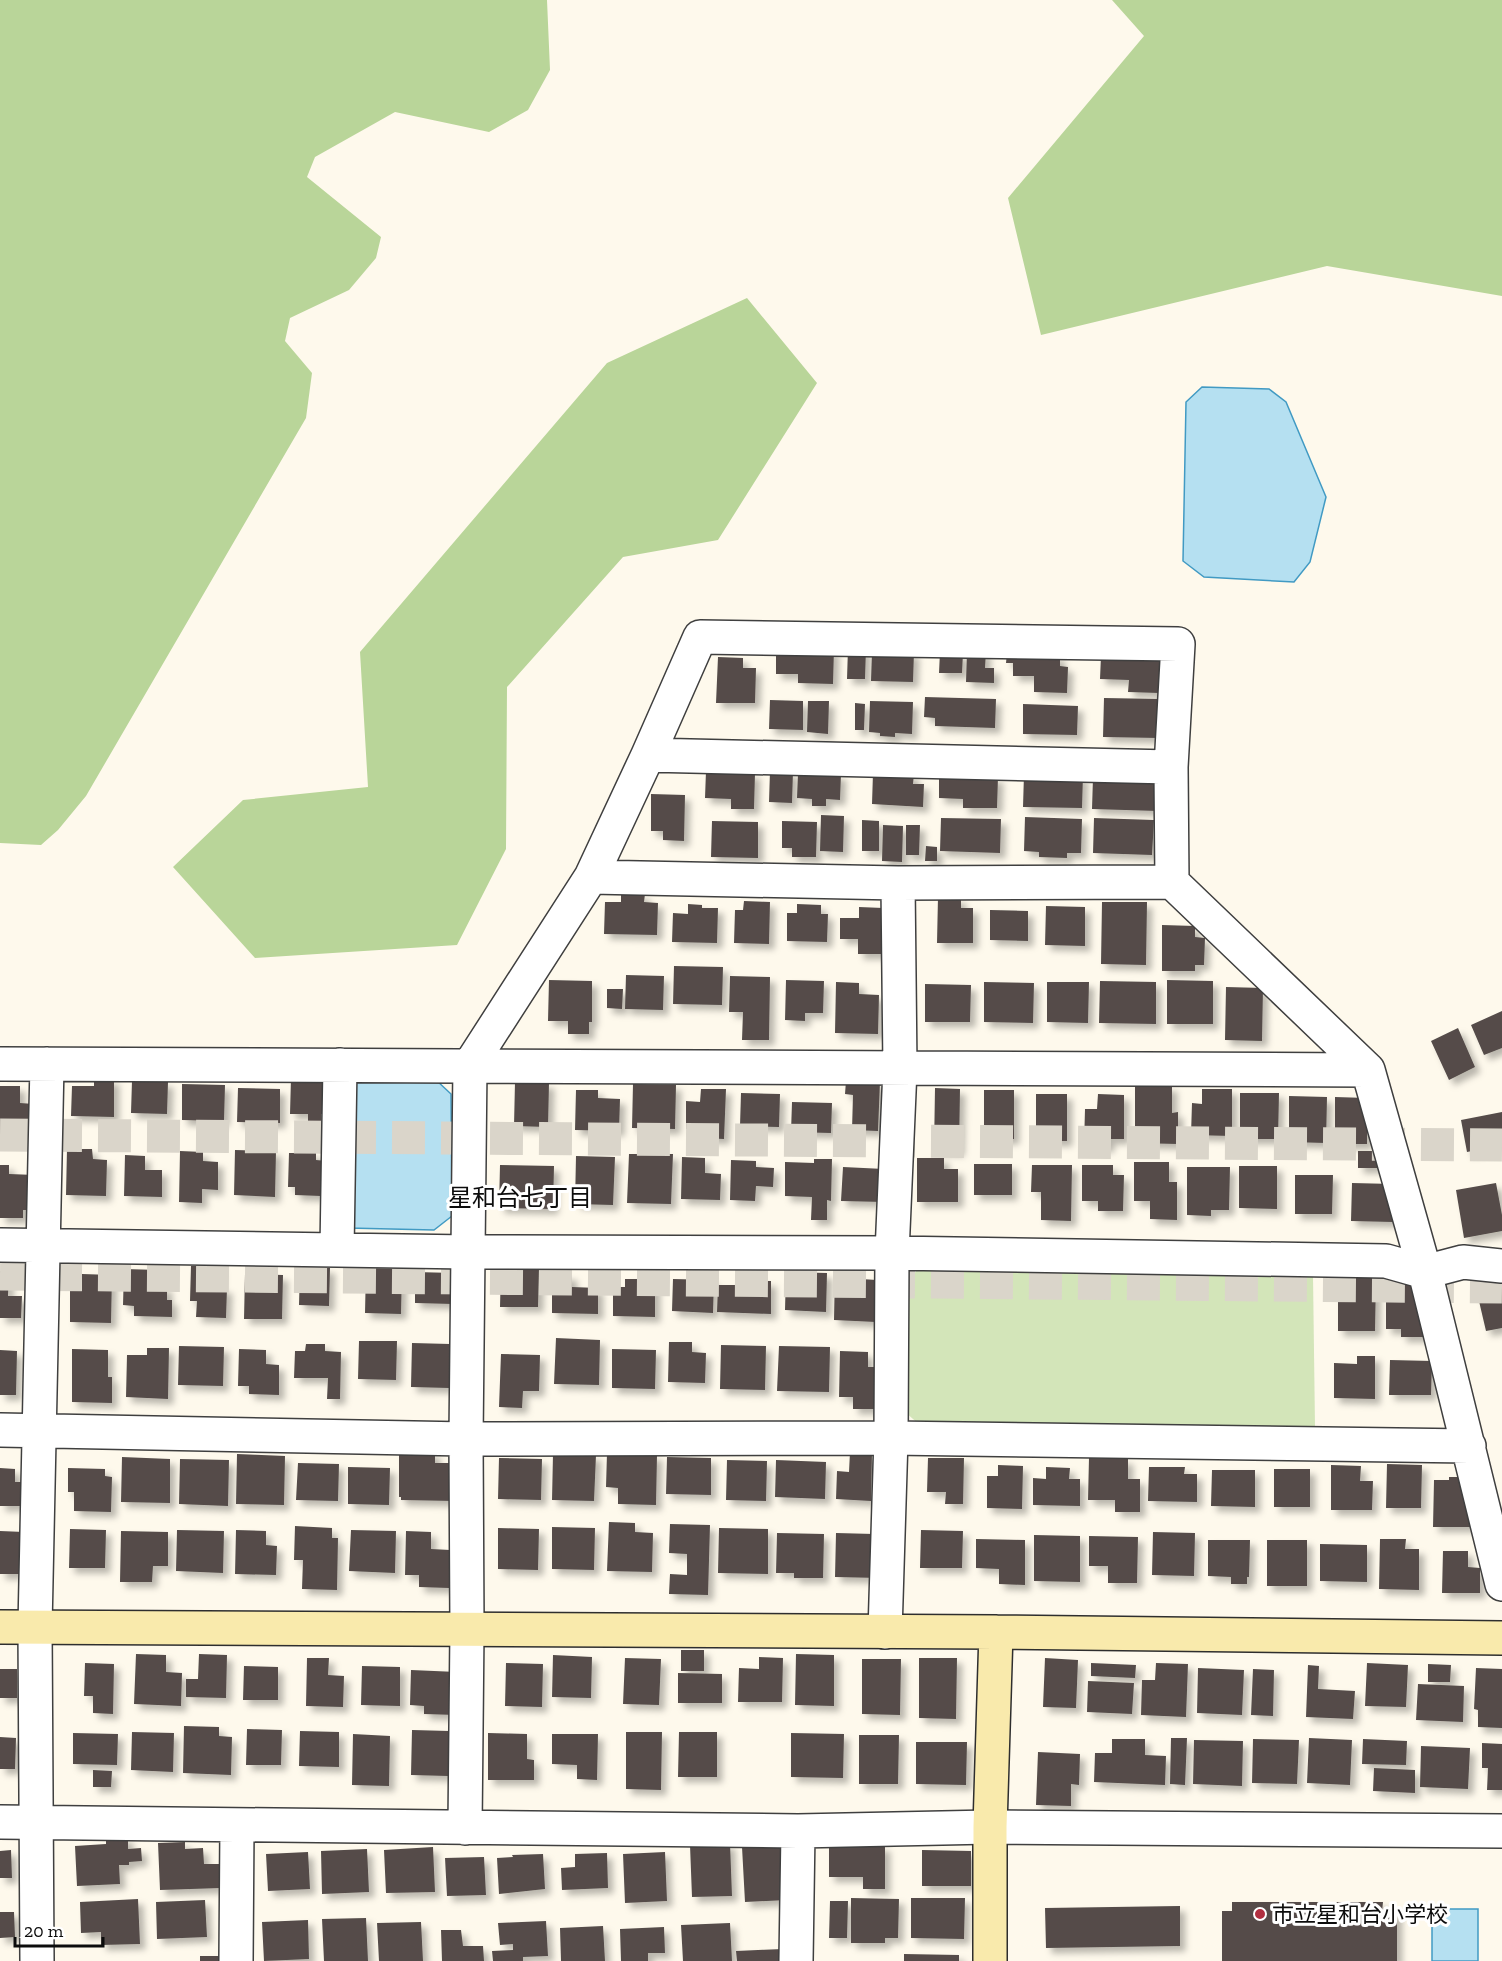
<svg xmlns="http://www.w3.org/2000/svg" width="1502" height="1961" viewBox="0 0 1502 1961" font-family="'Zilla Slab','Noto Sans JP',serif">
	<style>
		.green { fill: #d3e5b9 }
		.forest { fill: #b9d599 }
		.water { fill: #b5e0f1; stroke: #419ac3; stroke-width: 1.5 }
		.building { fill: #544c49; filter: url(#shadow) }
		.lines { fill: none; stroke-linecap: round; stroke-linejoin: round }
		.highway-tunnel { stroke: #dad5ca; stroke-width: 33; stroke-dasharray: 33 16; stroke-linecap: butt }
		.street-casing { stroke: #3f3f3f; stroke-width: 36 }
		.secondary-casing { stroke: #2e2e2e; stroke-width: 36 }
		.street { stroke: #fff; stroke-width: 33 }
		.secondary { stroke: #f9eaac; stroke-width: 33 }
		.poi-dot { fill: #b12f40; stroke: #fff; stroke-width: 2 }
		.labels { text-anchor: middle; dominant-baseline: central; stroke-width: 6; stroke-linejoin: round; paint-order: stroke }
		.poi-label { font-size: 22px; fill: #0c0c0c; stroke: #fff; text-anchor: start }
		.neighbourhood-label { font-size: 24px; fill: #0c0c0c; stroke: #fff }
	</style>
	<defs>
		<filter id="shadow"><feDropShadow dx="5.5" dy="5.5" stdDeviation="3" flood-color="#0004"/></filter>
	</defs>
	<rect width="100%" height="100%" fill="#fef9ec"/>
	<!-- green -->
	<path class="green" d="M920,1266L1313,1275L1315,1427H922L904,1411L907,1283Z"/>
	<!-- forest -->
	<path class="forest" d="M0,0H547L550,70L528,110L489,132L395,112L315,157L307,177L381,237L376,258L349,290L290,318L285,341L312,373L306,418L86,796L58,830L41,845L0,843Z
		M1112,0H1502V296L1327,266L1041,335L1008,198L1144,36Z
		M747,298L817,383L718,540L623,557L507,687L506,849L457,945L255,958L173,867L243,800L368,787L360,652L607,363Z"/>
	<!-- water -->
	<path class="water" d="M1202,387L1269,389L1286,402L1326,497L1310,562L1294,582L1204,577L1183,561L1186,402Z
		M435,1079L451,1094L452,1216L434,1230L348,1228L349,1080Z
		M1432,1909H1478V1961H1432Z"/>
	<!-- building -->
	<path class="building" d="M787,648L834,649L833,684L798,683V674H776V656H787Z
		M848,648H866L865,679H847Z
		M872,651L914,652L913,682L871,681Z
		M967,651H986L985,668H994V683L966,682Z
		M940,652L963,653L962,673H939Z
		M1007,653L1060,655V666L1068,667L1067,693L1034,692V676H1013V663H1006Z
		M1101,656L1160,657L1159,693L1128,692L1129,680L1100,679Z
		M718,657L743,658V668H756L755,703H716Z
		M925,697L996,699L995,728L935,726V718L924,717Z
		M1104,698L1160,699L1159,738L1103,737Z
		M770,700L803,701V730L769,729Z
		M808,701H829L828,734L807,732Z
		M870,701L913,702L912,734L895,733V737L880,736V733L869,732Z
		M855,703L865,704L864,730H855Z
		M1023,704L1078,706L1077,735L1023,734Z
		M706,771L755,773L754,809H731V799L705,798Z
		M770,771H793L792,803L769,802Z
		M798,773L841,774L840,800L826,799V806H812V799L797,798Z
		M873,773L914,774L913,784H924L923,807L872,804Z
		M1024,774L1083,775L1082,808L1023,807Z
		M998,777L997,808H963V799L939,798V778Z
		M1093,777L1158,779V811L1092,809Z
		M651,794L685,795L684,841L663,840V831H651Z
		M821,815L844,816L843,852L820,851Z
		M1025,817L1082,819L1081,853H1067V858L1039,857V852L1024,851Z
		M941,818L1001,819L1000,853L940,851Z
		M1094,818L1154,820L1152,855L1093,853Z
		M862,820L879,821V851H862Z
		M712,821L758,822V858L711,857Z
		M782,821L817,822L816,857H792V848H782Z
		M883,825L903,826L902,862L882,861Z
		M906,825H920L919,855H906Z
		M926,846L937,847V861H925Z
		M621,894H645L644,902L658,903L657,935L604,934L605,902H621Z
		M938,897L961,898V908H973V943H937Z
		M744,901L770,902L769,944L734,943L735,910H743Z
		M1102,902H1147L1146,965L1101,964Z
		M688,904L702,905V908H718L717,943L672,942L673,913L688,914Z
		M797,904L821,905V914H828L827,942L787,941V913H797Z
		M1046,906L1085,907V946L1045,945Z
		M859,907L883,908L882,954H858V939H840V918H859Z
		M990,910L1028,911V941L990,940Z
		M1162,925L1195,926V937L1205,938L1204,965H1195V971H1162Z
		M674,966L723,967L722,1005L673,1004Z
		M626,975L664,976L663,1010L625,1009Z
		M730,976L770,977L769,1040H742L743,1012H729Z
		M549,980L592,981V1022H589V1034H568V1021H548Z
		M786,980L824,981L823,1013H805V1021L785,1020Z
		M1167,980L1213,981V1024H1167Z
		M1100,981L1156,982V1024L1099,1023Z
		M836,982L859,983V994L879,995L878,1034L835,1033Z
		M984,982L1034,983L1033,1023L984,1022Z
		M1047,982H1089L1088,1023L1047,1022Z
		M925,984L971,985L970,1022H925Z
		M1226,987L1263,988L1262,1041L1225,1040Z
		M607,989H623L622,1009L607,1008Z
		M1502,1011V1048L1484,1055L1471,1025Z
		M1458,1028L1475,1067L1449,1080L1431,1041Z
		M94,1078L114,1079V1117L71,1116L72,1086H94Z
		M291,1078L331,1079L329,1115L321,1114V1124H308V1114H290Z
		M132,1081L168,1082L167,1114L131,1113Z
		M846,1081L880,1082L878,1131L852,1130L853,1095L845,1094Z
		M515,1082L549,1083L548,1127L514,1126Z
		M182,1084L225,1085L224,1121L182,1120Z
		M633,1084L676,1085L675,1129L632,1128Z
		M1135,1085L1172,1086V1113L1178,1112V1144L1135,1143Z
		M0,1086H20V1103L34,1104L33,1139L0,1138Z
		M238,1088L280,1089V1123L237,1122Z
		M935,1088L960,1089L959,1151L934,1150Z
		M701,1089H726L724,1139L700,1138V1129H686V1101L700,1102Z
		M1202,1089H1232V1136L1191,1135L1192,1103L1202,1104Z
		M576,1090H598V1098L620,1099L619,1131L575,1130Z
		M984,1090H1014V1139H984Z
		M741,1093L780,1094L779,1127L740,1126Z
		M1240,1093H1279L1278,1139H1240Z
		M1036,1094H1067V1141H1051V1133H1036Z
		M1098,1094L1124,1095V1139H1109V1147L1084,1146L1085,1109H1097Z
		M1289,1096L1327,1097L1326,1143L1289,1142Z
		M1335,1097L1367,1098V1144H1335Z
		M792,1102L832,1103L831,1133L791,1132Z
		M1502,1112V1145L1467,1152L1461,1120Z
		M67,1149H92L93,1159L107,1160L106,1196L66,1195Z
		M235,1150L276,1151L275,1197L234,1195Z
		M180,1151L203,1152V1161L218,1162V1190L202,1189V1203L179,1202Z
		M1358,1151H1381V1168H1358Z
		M289,1153H316V1160L327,1161L321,1196L295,1195V1187H288Z
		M629,1154H673L671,1204L627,1203Z
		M125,1155L145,1156V1170H162V1197L124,1196Z
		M576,1156L615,1157L613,1205L575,1204Z
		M682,1157L705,1158V1173L721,1174L720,1200L681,1199Z
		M917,1158H944V1169H958V1202H917Z
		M814,1159H832L831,1201L827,1200V1220H811L812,1197L785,1196V1162L814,1163Z
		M731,1160L756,1161V1167L774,1168L773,1187L756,1186L755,1201L730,1200Z
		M1134,1162H1169V1182H1177V1220L1150,1219V1201H1134Z
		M974,1164H1012V1195H974Z
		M0,1165H9V1174L35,1175L34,1210H23V1218H0Z
		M500,1165L554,1166L553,1209L499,1208Z
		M1032,1165H1072L1071,1221L1041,1220V1192H1031Z
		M1082,1165H1113V1175H1124L1123,1211H1098V1201H1082Z
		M1239,1166H1277V1209L1239,1208Z
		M843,1167L884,1169V1202L841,1201Z
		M1187,1167H1230L1229,1210H1211V1216L1187,1215Z
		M1295,1175H1333L1332,1214H1295Z
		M1352,1183L1393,1184V1222L1351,1221Z
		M1496,1183L1502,1215V1231L1464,1238L1456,1190Z
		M191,1266H219V1288H227L226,1318L196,1317L197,1301H190Z
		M300,1267L330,1268L329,1306L299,1305Z
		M501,1267L539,1268L538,1307H500Z
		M366,1268L402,1269L401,1314L365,1313Z
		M124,1269L159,1270L158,1287L167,1286V1300H172V1317L134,1316V1306L123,1305Z
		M0,1271H9L8,1296H22L21,1318H0Z
		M739,1271L755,1272V1281H771V1314L717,1312L718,1285H739Z
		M835,1271H844V1278L877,1280L876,1322L834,1320Z
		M415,1272L454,1273L453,1304L415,1303Z
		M786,1272L827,1273L826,1312L785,1310Z
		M82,1274L112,1275L111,1323L70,1322V1290L82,1291Z
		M245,1274L283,1275L282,1319H244Z
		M552,1274L572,1275V1287L598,1288V1314L552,1313Z
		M1338,1278H1376L1375,1331H1338Z
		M1502,1278V1328L1486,1331L1475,1284Z
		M625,1279H655V1317L613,1316V1287H625Z
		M673,1279L714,1280L713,1313L672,1311Z
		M1386,1283H1417L1423,1298V1337H1401V1329H1386Z
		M556,1338L600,1340L599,1385L554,1384Z
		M359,1341H397L396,1380L358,1379Z
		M669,1342H692V1352L706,1353L705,1383L668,1382Z
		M412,1343L450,1344L449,1388L411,1387Z
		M306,1344H325V1351L341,1352L340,1399H327L328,1378H294L295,1351H305Z
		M721,1345L766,1346L765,1390L720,1389Z
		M179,1346L224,1347L223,1386L178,1385Z
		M779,1346L830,1347L829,1392L777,1391Z
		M147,1348H169L168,1399L126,1397L127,1355H147Z
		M72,1349L108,1350V1377H112V1403L72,1402Z
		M239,1349L266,1350V1364L279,1365V1395L249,1394V1386H238Z
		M612,1349L656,1350L655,1389L612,1388Z
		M0,1350L17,1351L16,1395H0Z
		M840,1351L868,1352V1367H876L875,1409H853V1397H839Z
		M501,1354L540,1355L539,1391H523L522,1408L499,1407Z
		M1357,1356H1375V1399L1334,1398V1363L1357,1364Z
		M1390,1360L1432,1361L1431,1395H1389Z
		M399,1451L435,1452V1463H456L455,1501L401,1500V1497H399Z
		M850,1452L872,1453L871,1501L836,1499L837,1471L849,1472Z
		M607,1453L657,1455L656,1505L618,1504V1488L606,1487Z
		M237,1454L285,1456L284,1505L236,1504Z
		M553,1454L596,1455L594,1501L552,1500Z
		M122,1457L170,1459V1503L121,1502Z
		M667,1457L711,1458V1495L666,1494Z
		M499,1458L542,1459L541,1500L498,1499Z
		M928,1458H964L963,1504H945L946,1492H927Z
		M1089,1458L1128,1459V1479H1140V1512H1115V1500H1088Z
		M180,1459L229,1460L228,1506L179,1504Z
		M727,1460L767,1461L766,1501L726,1500Z
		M776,1460L826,1462L825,1499L775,1497Z
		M298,1463L339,1464L338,1501L296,1500Z
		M1387,1464L1422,1465L1421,1508H1386Z
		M998,1465L1023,1466L1022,1509L987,1508V1476H998Z
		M1331,1465L1361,1466L1360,1481H1373L1372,1510H1331Z
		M348,1467L390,1468L389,1505L348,1504Z
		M1046,1467L1070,1468L1069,1479H1080V1506L1033,1505V1478L1046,1479Z
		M1149,1467H1185L1184,1474H1197V1502L1148,1501Z
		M0,1468L15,1469V1482H28V1506H0Z
		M68,1468L105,1469V1476L112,1477L111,1512L74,1511V1492H68Z
		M1274,1469H1310V1507H1274Z
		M1212,1470H1255V1507L1211,1506Z
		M1449,1477H1467L1471,1527H1433L1434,1480H1449Z
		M609,1522L635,1523V1532L653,1533L652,1572L607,1571Z
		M670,1524L710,1525L708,1595L669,1594L670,1574L687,1575V1554L669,1553Z
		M295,1526L332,1528V1538H338L337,1590L302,1589L303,1560H294Z
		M552,1527L595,1528L594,1570L552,1569Z
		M498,1528L539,1529L538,1570L498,1569Z
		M719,1528L768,1529V1574L718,1573Z
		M70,1529L106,1530L105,1568H69Z
		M177,1530L224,1531L223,1573L176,1571Z
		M236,1530L266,1531V1545L277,1546L276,1575L235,1574Z
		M351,1530L396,1531L395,1573L349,1571Z
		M921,1530L963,1531L962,1568H920Z
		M0,1531L24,1532L23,1574H0Z
		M121,1531L168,1532V1566H153L152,1582H120Z
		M406,1531L431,1532V1549L450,1550L449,1588L419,1587V1575H405Z
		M1153,1532L1195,1533L1194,1576L1152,1575Z
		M777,1533L824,1534L823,1578H794V1573H776Z
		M836,1533L874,1534L880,1578L835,1577Z
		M1034,1535L1080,1536V1582L1034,1581Z
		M1089,1536L1138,1537L1137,1583H1108V1566H1089Z
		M976,1539L1025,1540V1585L999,1584V1569L976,1568Z
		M1380,1539H1406L1405,1549H1419V1590L1379,1589Z
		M1208,1540H1250L1249,1577H1247V1584H1231V1577L1208,1576Z
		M1267,1540H1307V1586H1267Z
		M1320,1544L1367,1545V1582L1320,1581Z
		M1443,1551H1468V1567L1480,1568V1593H1442Z
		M681,1650H704V1671H681Z
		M136,1654L166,1655V1672L182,1673L181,1706L134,1704Z
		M199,1654L227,1655L226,1698L186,1697V1679H198Z
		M796,1654L834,1655V1706L795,1705Z
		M553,1655L592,1657L591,1698L552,1697Z
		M759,1657L783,1658L782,1702H738L739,1668L759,1669Z
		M307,1658H329L328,1675L344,1676L343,1707L306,1706Z
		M625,1658L661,1659L659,1705L623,1704Z
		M919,1658H957L956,1719L919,1718Z
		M1045,1658L1078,1660L1076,1708L1043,1707Z
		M862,1659H901L900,1715L862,1714Z
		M85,1663L114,1664L113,1714L93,1713V1696H84Z
		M506,1663L543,1664L542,1707L505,1706Z
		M1091,1663L1136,1665L1135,1678L1091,1676Z
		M1156,1663L1188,1664L1186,1717L1141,1715L1142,1680H1155Z
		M1367,1663L1408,1665L1406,1707L1365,1706Z
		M1428,1664L1451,1665L1450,1682H1428Z
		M1308,1665L1319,1666L1318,1689L1355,1691L1353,1719L1306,1717Z
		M244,1666L278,1667V1700H243Z
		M362,1666L400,1667V1706L361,1705Z
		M1198,1668L1244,1670L1242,1715L1197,1713Z
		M1476,1668L1502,1669V1728L1478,1727V1710L1474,1709Z
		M0,1669H17V1698H0Z
		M1253,1669L1274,1670L1273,1716L1251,1715Z
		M411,1670L457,1672L456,1715L424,1714V1706L410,1705Z
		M678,1673L722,1674V1703H678Z
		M1088,1681L1134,1683L1132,1714L1087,1712Z
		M1418,1684L1464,1686L1463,1722L1416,1720Z
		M184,1726L219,1727V1736L232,1737L231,1775L183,1773Z
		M247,1729L282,1730L281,1765H246Z
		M412,1730L449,1731L448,1776L411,1775Z
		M300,1731L339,1732V1767L299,1766Z
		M132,1732L174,1733L173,1772L131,1770Z
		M626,1732H662L661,1790L626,1789Z
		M679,1732H717V1777H678Z
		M73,1733L118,1734L117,1765L73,1764Z
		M488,1733L527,1734V1759L534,1760V1780H488Z
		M791,1733L844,1734L843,1778L791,1777Z
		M353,1734L390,1736L389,1786L352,1785Z
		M552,1734H598L597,1780L577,1779V1765L552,1764Z
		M859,1735H899L898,1784H859Z
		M0,1737L16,1738L15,1769H0Z
		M1171,1738H1187L1185,1785L1170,1784Z
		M1309,1738L1352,1740L1350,1785L1307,1783Z
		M1112,1739H1145V1755L1166,1756L1165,1785L1094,1782L1095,1753H1112Z
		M1253,1739L1299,1740L1297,1784L1252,1783Z
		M1363,1739L1407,1741L1406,1765L1362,1764Z
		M1194,1740L1243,1741L1242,1786L1193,1784Z
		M916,1742H967L966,1785L916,1784Z
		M1482,1743L1502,1744V1790H1487L1488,1768H1482Z
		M1421,1746L1470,1748L1468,1789L1420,1787Z
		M1038,1752L1080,1754L1079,1785L1071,1784V1806L1036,1805Z
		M1374,1768L1415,1770V1793L1373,1791Z
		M93,1770L112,1771L111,1787H93Z
		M106,1837H128V1849L141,1848L142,1861L129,1862V1865H119L120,1884L77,1886L75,1846L106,1844Z
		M185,1842V1849L203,1848L204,1864H220L221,1888L160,1890L158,1843Z
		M730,1843L732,1896L692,1897L690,1845Z
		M829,1845L885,1846V1889H863V1877H829Z
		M785,1846L787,1900L745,1902L742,1847Z
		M433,1847L435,1892L386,1893L384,1850Z
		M367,1849L369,1892L322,1894L321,1851Z
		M11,1850L12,1878H0V1851Z
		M922,1850L971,1851V1886H922Z
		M308,1852L310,1889L268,1891L266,1854Z
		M665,1852L667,1901L625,1903L623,1854Z
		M607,1853L608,1888L562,1890L561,1868L575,1867V1854Z
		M543,1854L545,1889L499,1894L497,1858L513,1857L512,1855Z
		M484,1857L486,1895L447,1896L445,1858Z
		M851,1898L899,1899L898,1938H885V1943H851Z
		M911,1898H965L964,1939L911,1938Z
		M138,1899L140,1944L101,1945V1932L81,1933L80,1902Z
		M205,1900L207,1937L157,1939L156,1902Z
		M830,1901H848L847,1938H829Z
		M1232,1902H1383L1382,1912H1397V1961H1222V1911H1232Z
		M1180,1906V1946L1046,1948L1045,1908Z
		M0,1912H14L15,1937L0,1938Z
		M366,1918L368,1961H324L322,1919Z
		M308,1920L309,1959L264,1961L262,1922Z
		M546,1921L548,1956L523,1957V1961H493L492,1951L513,1950V1944L500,1945L498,1923Z
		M421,1922L423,1961H379L377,1923Z
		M730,1923L732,1961H683L681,1925Z
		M603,1926L605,1961H561L560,1928Z
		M664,1927L665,1953H648V1961H621L620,1929Z
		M441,1930H461L463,1946H483L484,1961H442Z
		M783,1949V1961H737L736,1951Z
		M904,1954L959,1955V1961H904Z
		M200,1956H222V1961H200Z"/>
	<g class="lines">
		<!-- highway-tunnel -->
		<path class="highway-tunnel" d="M0,1135L1502,1145
			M0,1274L1502,1287"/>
		<defs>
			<path id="street" d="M648,755L1171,767
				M591,877L898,883L1172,882
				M0,1064L1368,1070
				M0,1245L469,1252L892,1253L1386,1261L1425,1272L1463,1262L1502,1266
				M337,1249L340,1065
				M0,1430L466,1439L891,1438L1469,1446
				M885,1632L891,1438L892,1253L900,1069L898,883
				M0,1822L798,1831L990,1827L1502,1831
				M465,1828L467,1629L466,1439L470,1065L591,877L648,755L700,637L1178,644L1171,767L1172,882L1368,1070L1425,1272L1502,1584
				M37,1961L35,1627L47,1064
				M236,1961L237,1825
				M796,1961L798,1831"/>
			<path id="secondary" d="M0,1627L996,1632L1502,1638
				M990,1961V1827L996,1632"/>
		</defs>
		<!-- street casing -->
		<use href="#street" class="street-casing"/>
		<!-- secondary casing -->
		<use href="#secondary" class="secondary-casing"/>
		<!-- street -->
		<use href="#street" class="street"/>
		<!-- secondary -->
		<use href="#secondary" class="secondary"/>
	</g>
	<!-- markers -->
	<circle class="poi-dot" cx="1260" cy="1914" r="6"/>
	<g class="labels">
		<!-- poi labels -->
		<g class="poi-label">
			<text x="1272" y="1914">市立星和台小学校</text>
		</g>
		<!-- neighbourhood labels -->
		<g class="neighbourhood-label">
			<text x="520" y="1197">星和台七丁目</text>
		</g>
	</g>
	<!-- scale -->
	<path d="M15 1937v9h88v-9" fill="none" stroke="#0c0c0c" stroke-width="3"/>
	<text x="24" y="1937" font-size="18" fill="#0c0c0c" stroke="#ffffff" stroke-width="4.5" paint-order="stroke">20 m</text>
</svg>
